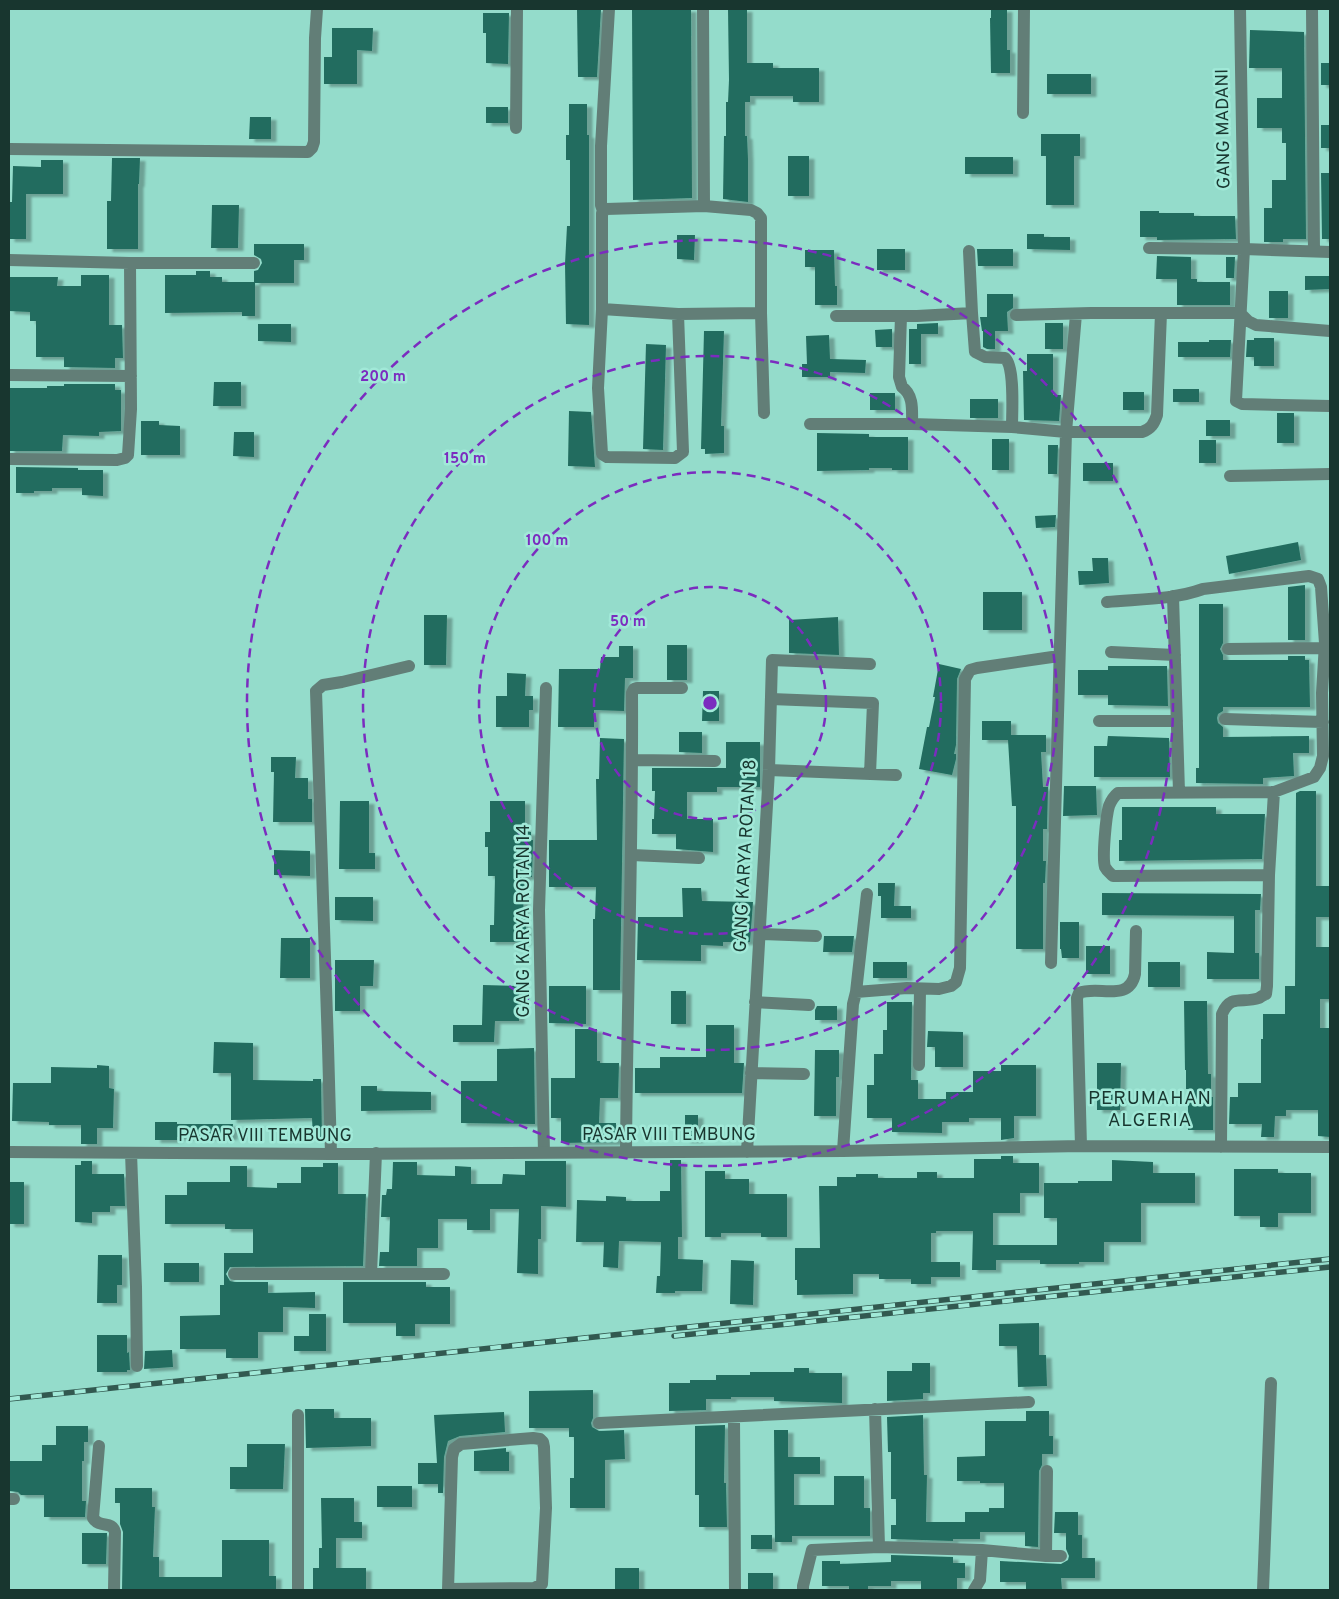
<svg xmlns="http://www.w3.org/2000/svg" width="1339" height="1599" viewBox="0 0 1339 1599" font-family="Overpass,sans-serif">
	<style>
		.building { fill: #226c5e; filter: url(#shadow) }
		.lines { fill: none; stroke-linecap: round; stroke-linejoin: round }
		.minor { stroke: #627e77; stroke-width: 12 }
		.rail-casing { stroke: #325950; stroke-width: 5.5 }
		.rail { stroke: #a1e9d8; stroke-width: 4; stroke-dasharray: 11; stroke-linecap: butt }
		.ring { fill: none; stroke: #7b2cbf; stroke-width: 2.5; stroke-dasharray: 9 6 }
		.labels { text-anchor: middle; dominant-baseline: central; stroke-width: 5; stroke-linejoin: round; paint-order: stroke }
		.street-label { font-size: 18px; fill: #18362f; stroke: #a1e9d8 }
		.neighbourhood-label { font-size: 19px; letter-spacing: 1px; fill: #18362f; stroke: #a1e9d8 }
		.centre { fill: #7b2cbf; stroke: #a1e9d8; stroke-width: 2.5 }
		.ring-label { font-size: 15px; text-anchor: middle; font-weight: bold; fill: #7b2cbf; stroke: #a1e9d8; stroke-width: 5; stroke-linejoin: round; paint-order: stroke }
	</style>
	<defs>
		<filter id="shadow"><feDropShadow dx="5.5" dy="3" stdDeviation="1" flood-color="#0004"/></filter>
	</defs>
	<rect width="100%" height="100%" fill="#94dccb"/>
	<!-- building -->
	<path class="building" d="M577,9H601L597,77H578Z
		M632,9H691L692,198L633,200Z
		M728,9H747V63H773V68H819V102H793V96H750V102H745V136H747L748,159V202L723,199L724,136H726V102H728L729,80Z
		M991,9H1007V50H1010V73H991L990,18H991Z
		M483,13H509L508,64L486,63V33H483Z
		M332,28H373L372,51L357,50V84H324V57H332Z
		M1250,30L1304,32L1306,239H1283V242H1264V208H1272V180H1286V143H1282V128H1257V98H1282V68H1249Z
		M1321,63H1330V85H1321Z
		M1047,74H1091V94H1047Z
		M569,104H587V135H589V325L566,324L565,264L567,226H570V160H566V135H569Z
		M486,107H508V123H486Z
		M250,117H271V139H249Z
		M1321,125H1330V148H1321Z
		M1041,134H1080V156H1074V205H1046V156H1041Z
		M788,156H809V196H788Z
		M965,157H1013V174H965Z
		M112,158H140L139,184H138V249H107V201H111Z
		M41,160H63V194H26V239H9V202H12L13,166L41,167Z
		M1321,173H1330V239H1322Z
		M212,205H239L238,248H211Z
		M1140,211H1159V213H1194V216H1235L1236,239L1157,240V237H1140Z
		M1027,234H1044V237H1070V250L1027,249Z
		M677,235H695L694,260L677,259Z
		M254,244H304V260H294V283H255V316H242V312L165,313V275H196V271H210V277H222V282H254V271L258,270L262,263L261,259L254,255Z
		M877,249H905V270H877Z
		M977,249H1013V266H978Z
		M805,250H834L835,286H837V305H815V267H805Z
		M1157,256L1191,257V279H1197V282H1230V305H1177V279H1156Z
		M1226,257H1235L1234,278H1226Z
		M81,275H109V325H122L123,358H115V368L64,367V357H36V321H30V312L9,311V277H58L57,286H81Z
		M1305,276H1330V289L1305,290Z
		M1269,291H1288V318H1269Z
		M987,294H1013V308L1007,312L1008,331H995V349H987L983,347V331H982L980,317H987Z
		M938,323V334H921V364H909V329H917V324Z
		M1045,323H1063V349H1045Z
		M258,324H291V342L258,341Z
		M892,329V347H876L875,330Z
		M704,331H724L721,426H724V453L705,454V449H701Z
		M829,335L830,359L866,360L865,373L830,372V377H802V364H807L806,336Z
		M1254,338H1274V366H1254V357H1246L1247,340H1254Z
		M1209,340H1231L1230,357H1178V342H1209Z
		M646,344L666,345L663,450L643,449Z
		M1027,354H1053V395H1061L1059,421L1024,420L1023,371H1027Z
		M214,382H241V406H213Z
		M64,384H115V390H121V431L99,432V436L63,435L62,451H9V388H47V386H64Z
		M1173,389H1199V402H1173Z
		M1123,392H1144V410H1123Z
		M870,393H895V410H870Z
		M970,399H998V418H970Z
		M569,411L591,412L595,467L568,466Z
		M1277,413H1294V443H1277Z
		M1206,420H1230V436H1206Z
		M141,421H159V425L180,426V455H141Z
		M234,432H254V457L233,456Z
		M817,433L869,434V437H908V470H892V468H869V470L817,471Z
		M992,439H1009V470H992Z
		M1199,440H1216V463H1199Z
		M1048,445H1058L1057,474H1048Z
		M1083,463H1113V481H1083Z
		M16,467L78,468V470H103V496L82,495V488H52V491H34V493H16Z
		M1056,515L1055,527L1036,528L1035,516Z
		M1298,542L1301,560L1229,574L1226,556Z
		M1092,558H1108L1109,583L1079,585L1078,571H1093Z
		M1305,585V640H1288V587Z
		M983,592H1022V630H983Z
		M1199,604H1223V643L1220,649L1223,655V660H1288V656H1305V660H1309L1310,707H1223V711L1218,714L1217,718L1218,723L1223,727V737L1309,736V753H1293L1294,776L1263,778V784L1196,783V768H1199Z
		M424,615H447L446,665H424Z
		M838,617L839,655L789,653V620Z
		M667,645H687V680H667Z
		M619,646H633V678H625L624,711L594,710V727H558L559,669H600L601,657H619Z
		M939,664L961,669L957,679L956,745L954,754H956V759L952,775L919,769L927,727H929L935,697H933Z
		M1108,666H1167L1168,706L1108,705V695H1078V670H1108Z
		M507,673L526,674L525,696H533V710H529V727H496V696H507Z
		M703,691H719V721H702Z
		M982,721H1011V735H1046V752H1041L1043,787H1048L1047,829H1043V861H1046L1045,883H1043V949H1016V806H1012L1008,740H982Z
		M679,732H702V753L679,752Z
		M1108,736L1169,738L1170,777H1094V746H1107Z
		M600,738L624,739L620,990H593V919H595L596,887H549V840H597L596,779H599Z
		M726,742H760V787H717V792H687V819H713V852L676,849V834H652V819H654L655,791H652V768H726Z
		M271,757H296L295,778H308V799H312V822H273L274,772H271Z
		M1064,786H1096L1097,815L1063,816Z
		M1300,791H1316V886H1330V917H1316V947H1330V999H1320V1028H1330V1137L1318,1136V1110H1286V1116H1275L1274,1137H1261L1262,1124H1229L1230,1097H1238V1083H1261V1039H1263V1014H1285V986H1295L1296,793Z
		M340,801H369V853H375V869H339Z
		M490,801H525V832H531V840H533L532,877H524L523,925H526V942H490V925H494L495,876H488V847H485V832H490Z
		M1122,807H1216V814H1265L1262,859L1119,861V840H1122Z
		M274,850L310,851V876L274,875Z
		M878,883H895L894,906H911V918H881V896H878Z
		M682,888H701L702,901L753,902L750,942H723V946L701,945V961L637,960L638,917H683Z
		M1102,893L1261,894L1260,910H1255V953H1259V979H1207V952L1234,953V916L1102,915Z
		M335,897H373V921L335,920Z
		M1060,922H1079V958H1062L1061,949H1060Z
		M824,936H854L852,952H823Z
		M281,938H310V978H280Z
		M1086,946H1110V974H1086Z
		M335,960H374L373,986H360V1011H335Z
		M873,962H907V978H873Z
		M1148,962H1180V987H1148Z
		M483,985L519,986V1021H495L494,1042H453V1025H482Z
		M549,986H586V1024L549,1023Z
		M671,991H686V1024H671Z
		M1184,1001H1207L1208,1074H1211V1097H1213V1130H1188V1089H1186V1070H1185Z
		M887,1002H912L911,1080H918V1099H946V1092H973V1071H1001V1065H1036V1116H1014V1138L1001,1140V1118H969V1122H942V1133L892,1132V1118H867V1085H874V1054H883V1030H887Z
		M817,1006H837V1020H815V1010Z
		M706,1025H734V1063H744L742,1093H635V1068H660V1057H706Z
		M575,1029H597V1061H600V1063H619L618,1098H600L599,1123H616V1142L561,1143V1118H551V1078H575Z
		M928,1031L963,1032V1067H935V1047H927Z
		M214,1042L253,1043V1080L313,1081V1079H321L322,1138H313L312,1118L231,1120V1073H213Z
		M534,1048L535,1124L461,1123V1081H497V1049Z
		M815,1050H839V1077H836V1116H814Z
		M1097,1063H1121L1120,1110H1097Z
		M97,1065L109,1066V1088L114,1089L113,1128H97V1144H81V1125H49V1122L12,1121L13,1083H51V1067L97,1068Z
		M361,1086H377V1091L431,1092V1110L361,1111Z
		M685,1115H698V1140H685Z
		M155,1122H177V1124H233L232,1137H177V1140H155Z
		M1001,1156H1013V1163H1039V1193H1020V1213H993V1245H1057V1218H1044V1183H1078V1181H1112V1160L1153,1162V1173H1195V1203H1141V1242H1104V1262H1079V1264H1040V1260H996V1270H972L973,1231H936V1233H931V1262H960V1277H931V1284H911V1279H879V1274H853V1294L797,1295V1280H795V1248H820L819,1186H837V1177H856V1174H878V1178H917V1172H937V1178H974V1159H1001Z
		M670,1160H681L682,1237H678V1259L703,1260L702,1291H675V1293H656L657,1276H660L661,1242L619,1241L618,1268L603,1267L604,1242H576L577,1200L606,1201V1196L626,1197V1201H660V1191H670Z
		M81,1161H92V1174H124L125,1206H110V1212H92V1223L75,1222V1165H81Z
		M525,1161H566V1207L541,1206V1239H538V1274L517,1273L519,1209H490V1230H467V1219H438V1248H417V1266H379L380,1252H389L390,1217H381L382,1195H386L387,1189H392L393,1162H417V1175L455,1176V1166L471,1167V1184H502L503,1174L525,1175Z
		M323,1163H338V1194H366L363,1266L230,1267L226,1274L230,1281L234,1282H268V1293L315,1292V1308L283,1307V1332H258V1358H226V1349H180V1316L220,1315V1285H224V1253H253V1229H225V1224H165V1195H187V1182H230V1166H247V1187L277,1188V1183H301V1167H323Z
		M1234,1169H1278V1173H1311V1213H1278V1227H1260V1216H1234Z
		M705,1171H725V1179H749V1194H787V1237H761V1233H721V1237H705Z
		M9,1182H24V1224H9Z
		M98,1255H122V1285H117V1303H97Z
		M731,1260L754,1261L753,1305L730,1304Z
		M164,1263H199V1282H164Z
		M343,1282H426V1287H450V1324H415V1336H396V1323H343Z
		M309,1314H326V1351H294V1336H309Z
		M1039,1323V1355H1046L1047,1386L1018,1387L1017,1346H999V1324Z
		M97,1335H127V1353L129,1352L130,1370H127V1372H97Z
		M172,1350L173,1367L144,1369L145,1351Z
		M912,1363H930V1393H923V1399L887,1401V1371H912Z
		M794,1368H809V1373H842V1403L774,1401V1397H731V1399H706V1410L669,1411V1383H690V1380H716V1375H750V1372H794Z
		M593,1390V1418L591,1423L592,1427L599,1431L624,1430L625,1459L605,1460V1508H570V1478H574V1437H569V1428H529V1391Z
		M305,1409H334V1418H371V1446L306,1448Z
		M1026,1411H1049V1436H1053V1454H1042V1465L1039,1471L1038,1547L1025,1546V1532H980V1539H953V1541L891,1539V1525H896V1499H891V1452H888L887,1417L923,1415L924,1475H927L926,1522H965V1512H989V1508H1004V1483H980V1481H957V1457L985,1456V1421H1026Z
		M504,1412L505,1432L460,1436L448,1441L444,1457L443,1493H438V1484H418V1463H437L434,1415Z
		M725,1425L724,1483H726L727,1527H699V1495H695V1426Z
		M56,1426H88V1442H84V1461H82V1501H86L85,1517H44V1495H21L18,1492L9,1491V1461H42V1445H56Z
		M774,1430H788V1457H820V1474H794V1505H834V1476H864V1508H870V1536H792V1542H775Z
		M247,1444H285L283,1489H230V1467H247Z
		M506,1448V1452H509V1471H474V1451Z
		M377,1486H412V1507H377Z
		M115,1488H152V1507H155L153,1557H159V1577H222V1540H269V1576H276V1590H122L123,1532L120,1524V1503H115Z
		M321,1498H354V1522H362V1538H336V1568H366V1590H313V1568H319V1548H322Z
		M1055,1512H1078V1535H1082V1558H1095V1578H1061L1062,1590H1026V1582H1000V1561L1061,1564L1068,1560L1069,1556L1066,1549V1533H1054Z
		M82,1533H107L106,1564H82Z
		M751,1535H772V1549H751Z
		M891,1555L953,1557V1563H965V1578H957V1590H921V1581H891V1586H868V1589H849V1586H822V1561H840V1564L891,1562Z
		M615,1568H639V1590H615Z
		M748,1573H773V1590H748Z"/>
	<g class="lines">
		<!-- minor -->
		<path class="minor" d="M703,9L704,206
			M1240,9L1244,249L1236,401L1242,404L1330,406
			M1312,9L1314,251
			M1023,113L1024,9
			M516,128L517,9
			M9,149L308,152L312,148L314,142L315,38L317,9
			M603,211L601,205V146L609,9
			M1149,248L1244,249L1330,252
			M969,251L972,313
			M9,260L130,263H254
			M602,309L598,388L602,454L607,457L675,458L683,452L678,314L602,309V213L606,209L704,206L751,210L757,213L761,218V313L764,413
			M678,314L761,313
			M1016,315L1091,313H1161
			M836,316H917L972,313L975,352L985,357L1005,358C1015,367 1012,412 1012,427
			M901,316L899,377L902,387C914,395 912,411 912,424
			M9,375L131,376
			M810,424H912L1012,427L1066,432H1142C1151,429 1154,424 1157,415L1161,313H1240L1248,321L1256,325L1330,331
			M9,459L117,460L125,458L128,455L131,409L130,263
			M1230,476L1330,474
			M1173,596L1179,792
			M1107,602C1138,599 1173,600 1203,589L1309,576L1318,579L1321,587L1325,643L1322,693L1323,756L1320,768L1314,777L1274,792L1118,793C1113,797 1111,801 1109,806C1106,816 1102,858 1105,867C1107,871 1110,873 1113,876L1269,875
			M1228,649L1324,648
			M1111,652L1175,655
			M771,699L873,703L870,774
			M1225,719L1323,722
			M1099,721H1177
			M633,760L715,761
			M769,770L896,775
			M632,855L699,858
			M760,934L816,936
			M1051,963L1066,432L1076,314
			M856,992L907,988L939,989L951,986L956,982L960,968L965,679L970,670L977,668L1059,656
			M755,1002L809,1005
			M919,1065L920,989
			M751,1073L804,1074
			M1081,1146L1077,998L1079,993C1098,985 1129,1003 1135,974L1136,931
			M1221,1147L1222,1014C1231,993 1243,1004 1259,998C1259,998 1265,994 1266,994L1267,986L1269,875L1274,792
			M843,1151L853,1004L856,992L867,894
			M9,1152L331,1154L843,1151L1081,1146L1330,1147
			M747,1152L769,770L772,660L870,664
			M131,1153L136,1287L137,1366
			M544,1153L539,910L546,688
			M626,1153C627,999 633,846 632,693L634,689L637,688H682
			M331,1154L328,1046L316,691L323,685L342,682L409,666
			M234,1274H444
			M371,1274L376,1153
			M875,1409L879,1547
			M734,1417L735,1590
			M599,1423L1029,1402
			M99,1446L93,1518C100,1529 112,1520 115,1532L114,1590
			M9,1499H14
			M1046,1556L1047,1471
			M298,1590V1415
			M448,1590L452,1457L454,1449L461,1444L533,1438L540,1439L543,1442L544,1447L546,1508L542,1584L534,1588L449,1589
			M803,1590V1586L812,1550L879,1547L982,1550L1046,1556H1061
			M974,1590L980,1580L982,1550
			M1263,1590L1271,1383"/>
		<defs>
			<path id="rail" d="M674,1336L1330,1267
				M9,1399L1330,1259"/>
		</defs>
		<!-- rail casing -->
		<use href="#rail" class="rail-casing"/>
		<!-- rail -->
		<use href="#rail" class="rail"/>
	</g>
	<!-- distance rings -->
	<g class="ring">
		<circle cx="710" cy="703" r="116"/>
		<circle cx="710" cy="703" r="231"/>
		<circle cx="710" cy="703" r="347"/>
		<circle cx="710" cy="703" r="463"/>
	</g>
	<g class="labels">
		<!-- street labels -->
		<g class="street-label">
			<text transform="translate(1224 129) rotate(-91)">GANG MADANI</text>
			<text transform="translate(746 856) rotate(-87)">GANG KARYA ROTAN 18</text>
			<text transform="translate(524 921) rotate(-90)">GANG KARYA ROTAN 14</text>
			<text x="669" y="1135">PASAR VIII TEMBUNG</text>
			<text x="265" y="1136">PASAR VIII TEMBUNG</text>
		</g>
		<!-- neighbourhood labels -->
		<g class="neighbourhood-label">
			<text x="1150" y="1099">PERUMAHAN<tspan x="1150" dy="22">ALGERIA</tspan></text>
		</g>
	</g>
	<circle cx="710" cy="703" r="8" class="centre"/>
	<g class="ring-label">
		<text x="383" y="381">200 m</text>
		<text x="465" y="463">150 m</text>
		<text x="547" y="545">100 m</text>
		<text x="628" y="626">50 m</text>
	</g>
	<!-- border -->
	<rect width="1339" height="1599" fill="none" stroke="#18362f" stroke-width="20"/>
</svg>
